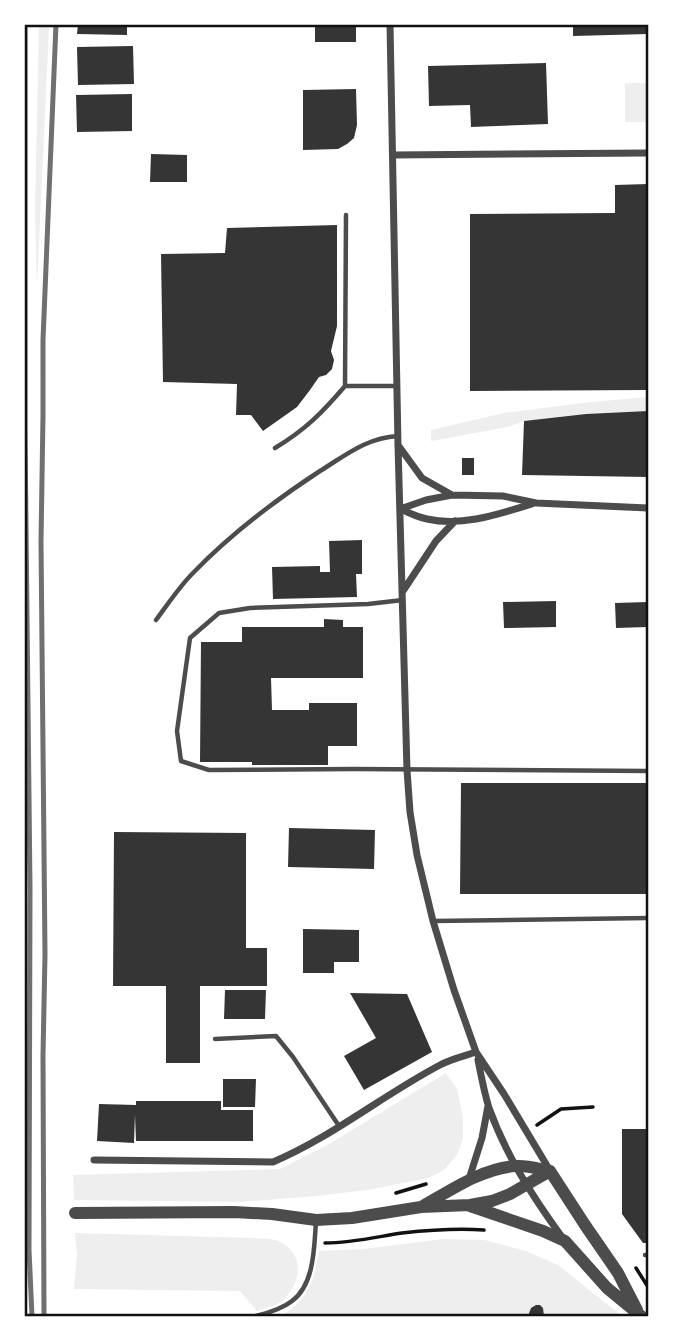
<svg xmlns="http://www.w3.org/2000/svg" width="673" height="1341" viewBox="0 0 673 1341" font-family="Literata,serif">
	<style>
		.green { fill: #eee }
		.building { fill: #353535 }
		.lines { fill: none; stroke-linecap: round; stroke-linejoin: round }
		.path { stroke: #111; stroke-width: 3.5 }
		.service { stroke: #4c4c4c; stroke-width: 4.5 }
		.minor { stroke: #4c4c4c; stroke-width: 7 }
		.tertiary { stroke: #4c4c4c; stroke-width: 12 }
		.rail { stroke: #707070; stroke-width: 5 }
		.neatline { fill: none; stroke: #111; stroke-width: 2.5 }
	</style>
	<rect width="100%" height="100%" fill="#fff"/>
	<!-- green -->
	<path class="green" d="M49,25L48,49L37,287L35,209L39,25Z
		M625,83H648V122H625Z
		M648,397V411L586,414L524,421L508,427L431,441V430L504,413L591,402Z
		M446,1073L457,1089L463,1118V1139L457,1155L444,1170L429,1178L367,1190L316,1196L240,1202L74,1200L73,1175L280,1169L329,1144Z
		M75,1233L253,1238C261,1239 273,1238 280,1242C306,1255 301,1284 282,1301C276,1306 265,1308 257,1311L240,1291L74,1289L77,1255Z
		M443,1239L485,1240L526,1251L558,1265L622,1316H282C310,1296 313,1284 319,1251L364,1249Z"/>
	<!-- building -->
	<path class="building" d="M78,24H127V35L77,34Z
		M315,24H356V42H315Z
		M573,24H648V34L573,36Z
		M133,46L134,84L78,85L77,47Z
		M546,63L548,124L471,127L470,105L429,106L428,66Z
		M356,89L357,125L354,138L347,144L338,149L303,150V90Z
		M132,94V131L77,132L76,95Z
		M151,154L187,155V182H150Z
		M648,184V390L470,391V214L615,213V185Z
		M337,225V326L331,351L334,360L332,369L326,375L319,377L310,390L297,407L263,431L251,415H236L237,384L163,382L161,254L225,253L227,228Z
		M648,411V477L522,475L524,421L586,414Z
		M462,458H474V475H462Z
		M362,540V574H356L357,597L273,599L272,567L320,566V572H330L329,541Z
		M556,601V627L504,628L503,602Z
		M648,602V627L616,628L615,603Z
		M324,619L343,620V627H363V678H271L272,710H309V703H357V746H328V765H252V762H200L201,642H242V627H324Z
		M461,783H648V894H460Z
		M289,828L375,830L374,869L288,867Z
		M114,832L246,833V948H267V986H200V1063H166V986H113Z
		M303,929L359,930V962H334V973H303Z
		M225,990H266L265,1019H224Z
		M350,993L407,994L432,1052L364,1090L344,1056L376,1038Z
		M223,1079H256L255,1107H223Z
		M136,1101H221V1110H253V1141H136L135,1115L134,1143L97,1141L99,1104L136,1105Z
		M622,1129H648V1243H643L622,1214Z
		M536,1305H540L543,1308L544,1316H528L531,1308Z"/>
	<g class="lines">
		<!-- path -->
		<path class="path" d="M537,1125L561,1109L593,1107
			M396,1193L426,1184
			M325,1243C351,1243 376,1237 402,1233C429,1230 457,1228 484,1230
			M636,1268L648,1287"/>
		<!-- service -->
		<path class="service" d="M345,386L346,215
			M275,448C305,430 322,413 345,386H396
			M403,600L368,604L250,608L219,613L190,638L177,731L181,761L209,770L354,769L648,771
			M156,620C168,604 179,587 193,573C231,534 274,501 320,471C346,455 366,438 398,436
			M434,921L648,918
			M215,1039L276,1036L293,1057L339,1126
			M645,1255H648
			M256,1316C268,1313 282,1309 292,1301C315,1284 314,1246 316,1222"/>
		<!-- minor -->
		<path class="minor" d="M390,24L398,445L407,770L410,812L417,855L433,921L454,990L476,1052L504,1094L549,1169
			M393,155L648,153
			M398,445L422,478L452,495
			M400,509L426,500L452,495L503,496L536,503L648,508
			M401,509C409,513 418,517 427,519C462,527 499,514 532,504
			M403,591L436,541L455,521
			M478,1060C481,1075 484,1092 489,1108C506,1155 532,1196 562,1237
			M94,1160L273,1162C332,1137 383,1095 440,1065C451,1059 464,1056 476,1052
			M469,1179L482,1138L488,1106"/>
		<!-- tertiary -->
		<path class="tertiary" d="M550,1171L585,1225L618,1273L637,1310
			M423,1206C451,1190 483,1168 516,1166C527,1165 539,1169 550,1171
			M470,1206L543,1231L565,1241L607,1288L641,1316
			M75,1213L234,1212L272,1214L316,1220L352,1218L421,1207L470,1205L492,1201L510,1194L550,1171"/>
		<!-- rail -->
		<path class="rail" d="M25,24V433L30,888L29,1250L32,1316
			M44,1316L43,1056L45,954L41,542L43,415V340L56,24"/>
	</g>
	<!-- border -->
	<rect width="673" height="1341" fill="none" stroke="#ffffff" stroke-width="52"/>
	<rect x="26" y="26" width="621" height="1289" class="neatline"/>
</svg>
